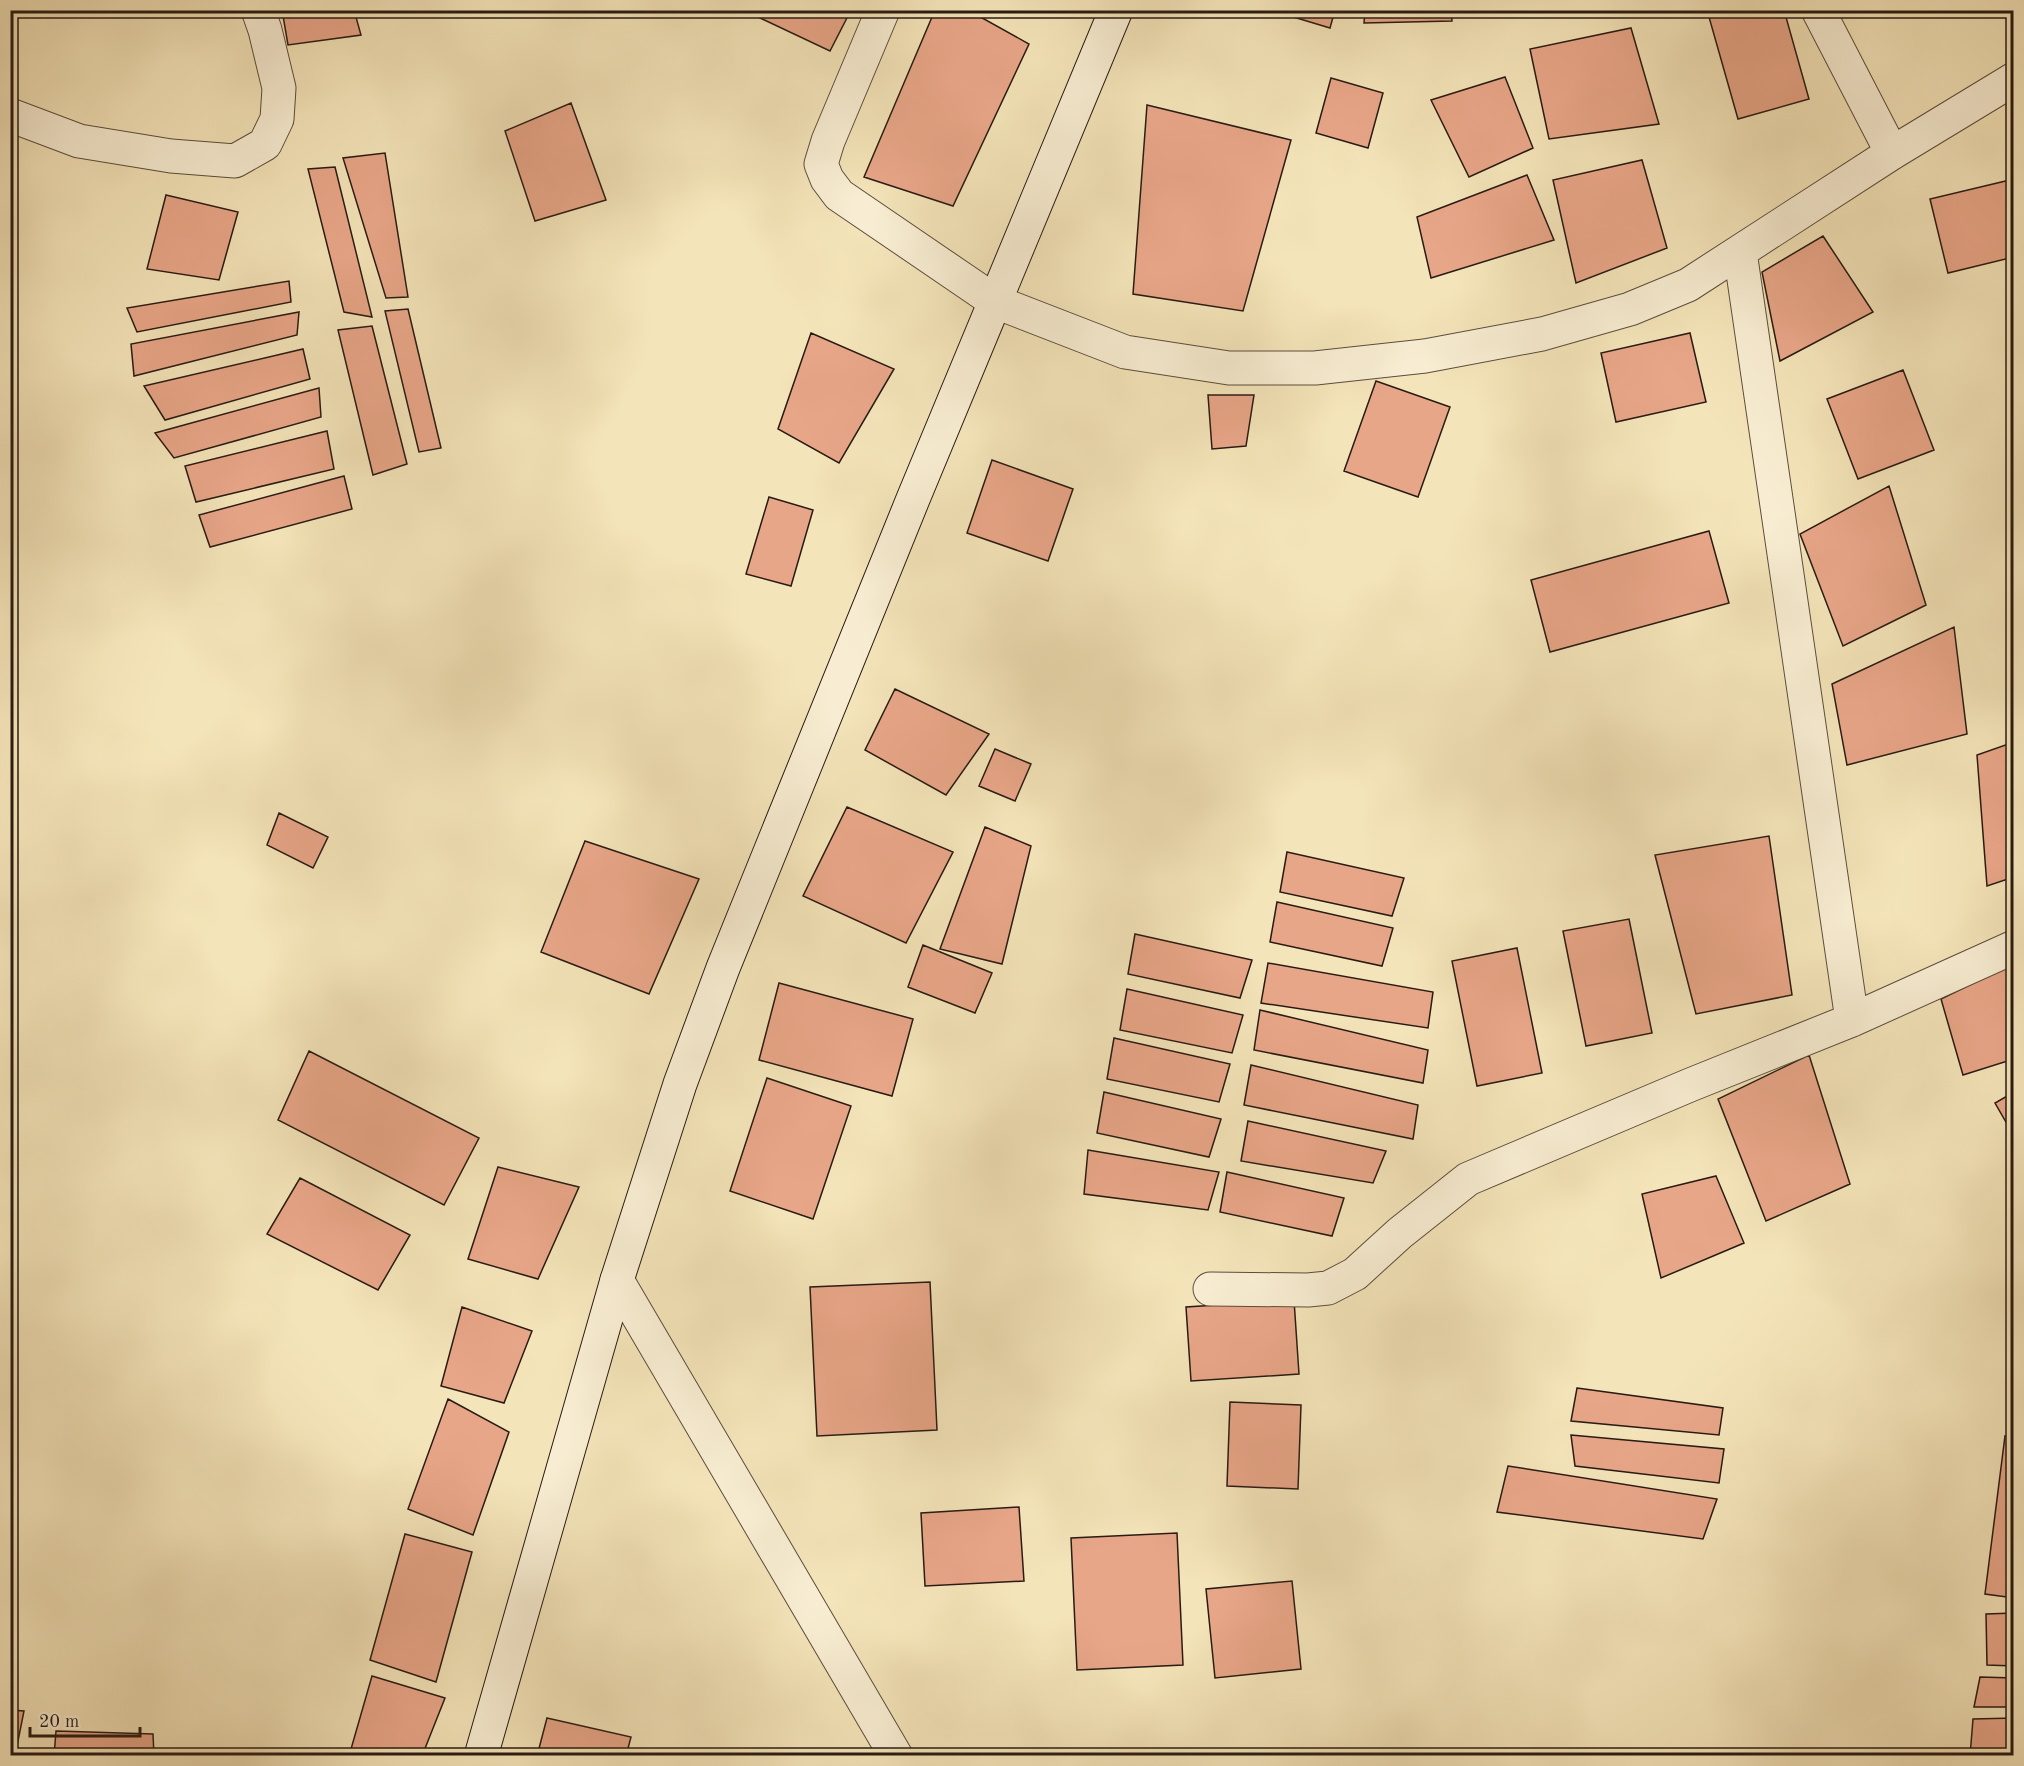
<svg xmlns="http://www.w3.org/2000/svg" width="2024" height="1766" viewBox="0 0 2024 1766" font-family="'Old Standard TT',serif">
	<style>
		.building { fill: #e8a688; stroke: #281b13; stroke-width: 1.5 }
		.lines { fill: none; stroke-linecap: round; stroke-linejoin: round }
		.minor-casing { stroke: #5b4d3c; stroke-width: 35 }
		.secondary-casing { stroke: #281b13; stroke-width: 35 }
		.minor { stroke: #f8edd2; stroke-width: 33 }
		.secondary { stroke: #f8edd2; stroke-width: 33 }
	</style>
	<rect width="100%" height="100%" fill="#f4e4b9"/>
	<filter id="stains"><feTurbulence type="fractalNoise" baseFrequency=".00333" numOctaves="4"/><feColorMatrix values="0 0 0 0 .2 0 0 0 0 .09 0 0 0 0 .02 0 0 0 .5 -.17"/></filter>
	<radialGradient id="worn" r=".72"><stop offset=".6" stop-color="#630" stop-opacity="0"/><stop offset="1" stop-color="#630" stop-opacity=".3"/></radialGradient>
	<!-- building -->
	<path class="building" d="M282,10H354L361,35L288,45Z
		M477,10H492L482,17Z
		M743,10H851L830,51Z
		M935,10H968L1029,44L953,206L864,177Z
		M1270,10H1335L1330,28Z
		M1365,10H1451L1452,21L1364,23Z
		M1707,10H1784L1809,99L1738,119Z
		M1631,28L1659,124L1549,139L1530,49Z
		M1505,77L1533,148L1469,177L1431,100Z
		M1331,78L1383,93L1368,148L1316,133Z
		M571,103L606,200L535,221L505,131Z
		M1147,105L1291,140L1243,311L1133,294Z
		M385,153L408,297L386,298L343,158Z
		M1642,160L1667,248L1576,283L1553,180Z
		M335,167L372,317L344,312L308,169Z
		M1527,175L1554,240L1431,278L1417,217Z
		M2014,179V257L1948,273L1930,199Z
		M166,195L238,212L219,280L147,269Z
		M1823,236L1873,312L1780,361L1762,272Z
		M289,281L291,302L137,332L127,308Z
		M408,309L441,448L419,452L385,311Z
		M299,312L297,335L134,376L131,344Z
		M372,326L407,464L373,475L338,330Z
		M811,333L894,369L839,463L778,429Z
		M1690,333L1706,402L1616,422L1601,353Z
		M303,349L310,379L165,420L144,386Z
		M1903,370L1934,450L1858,479L1827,399Z
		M1376,381L1450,407L1418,497L1344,471Z
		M319,388L321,417L174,458L155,433Z
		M1208,395H1254L1246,446L1212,449Z
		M327,431L334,469L196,502L185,466Z
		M992,460L1073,489L1048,561L967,533Z
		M344,476L352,509L210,547L199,515Z
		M1889,486L1926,605L1843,646L1800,534Z
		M769,497L813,510L791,586L746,574Z
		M1709,531L1729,603L1550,652L1531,580Z
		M1954,627L1967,734L1847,765L1832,684Z
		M895,689L989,734L946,795L865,750Z
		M2014,742V877L1987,886L1977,755Z
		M995,749L1031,764L1015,801L979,786Z
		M847,807L953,852L906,943L803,896Z
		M279,813L328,837L313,868L267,845Z
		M985,827L1031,846L1002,964L940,949Z
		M1769,836L1792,995L1696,1014L1655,855Z
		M585,841L699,879L649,994L541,952Z
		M1287,852L1404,878L1392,916L1280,892Z
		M1277,902L1393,928L1382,966L1270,942Z
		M1629,919L1652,1033L1586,1046L1563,931Z
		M1135,934L1252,960L1240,998L1128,974Z
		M923,945L992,973L975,1013L908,987Z
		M1517,948L1542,1073L1477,1086L1452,961Z
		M1268,963L1433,992L1428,1028L1261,1003Z
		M2014,963V1059L1963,1075L1941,999Z
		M779,983L913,1019L892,1096L759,1060Z
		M1127,989L1243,1015L1232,1053L1120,1030Z
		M1260,1010L1428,1050L1423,1083L1254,1050Z
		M1114,1038L1230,1064L1219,1102L1107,1079Z
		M309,1051L479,1138L444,1205L278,1120Z
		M1809,1055L1850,1184L1766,1221L1718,1099Z
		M1251,1065L1418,1105L1413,1139L1244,1105Z
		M767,1078L851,1106L813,1219L730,1191Z
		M1104,1092L1221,1119L1209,1157L1097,1133Z
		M2014,1092V1136L1995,1103Z
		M1248,1121L1386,1151L1373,1183L1241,1161Z
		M1088,1150L1219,1172L1208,1210L1084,1194Z
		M498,1167L579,1187L538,1279L468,1259Z
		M1227,1172L1344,1198L1332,1236L1220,1212Z
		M1716,1176L1744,1243L1661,1278L1642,1194Z
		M300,1178L410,1235L378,1290L267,1234Z
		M930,1282L937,1430L817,1436L810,1287Z
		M1294,1300L1299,1374L1191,1381L1186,1307Z
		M462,1307L532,1331L504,1403L441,1386Z
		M1577,1388L1723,1408L1719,1435L1571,1421Z
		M448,1399L509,1432L473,1535L408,1509Z
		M1230,1402L1301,1405L1298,1489L1227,1486Z
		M1571,1435L1724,1449L1719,1483L1575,1466Z
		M2005,1436L2014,1438V1598L1985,1594Z
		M1508,1466L1717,1499L1703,1539L1497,1512Z
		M1019,1507L1024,1581L925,1586L921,1513Z
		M1177,1533L1183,1665L1077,1670L1071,1538Z
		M405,1534L472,1552L436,1682L370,1660Z
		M1292,1581L1301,1669L1215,1678L1206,1589Z
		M2014,1613V1666L1987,1665L1986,1614Z
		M372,1676L445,1698L422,1756H349Z
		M1980,1677L2014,1678V1707H1974Z
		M10,1710L24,1711L15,1756H10Z
		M547,1718L631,1737L626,1756H537Z
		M2014,1718V1756H1970L1973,1719Z
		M56,1731L153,1734L154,1756H54Z"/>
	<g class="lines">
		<defs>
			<path id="minor" d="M883,10L828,141L821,164L827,179L839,195L996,302L1125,352L1229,368H1315L1425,356L1542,334L1630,309L1688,285L1892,153L2014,79
				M1818,10L1892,153
				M10,115L79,141L171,156L235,161L265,144L277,119L279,88L265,30L258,10
				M1740,252L1852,1020
				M617,1280L896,1756
				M1210,1289L1308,1290L1328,1288L1355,1274L1400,1233L1468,1179L1690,1085L1852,1020L2014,947"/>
			<path id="secondary" d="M481,1756L617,1280L680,1084L723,968L913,499L1116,10"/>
		</defs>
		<!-- minor casing -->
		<use href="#minor" class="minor-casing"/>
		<!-- secondary casing -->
		<use href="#secondary" class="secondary-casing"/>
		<!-- minor -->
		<use href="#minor" class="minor"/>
		<!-- secondary -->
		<use href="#secondary" class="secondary"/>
	</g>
	<!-- margin -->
	<rect width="2024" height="1766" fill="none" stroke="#f4e4b9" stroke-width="36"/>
	<rect x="12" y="12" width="2000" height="1742" fill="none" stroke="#281b13" stroke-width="3"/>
	<rect x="18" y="18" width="1988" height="1730" fill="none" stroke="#281b13" stroke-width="1.5"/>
	<!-- scale -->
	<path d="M30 1727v9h110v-9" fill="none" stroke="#281b13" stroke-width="3"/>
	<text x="39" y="1727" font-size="18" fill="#281b13" stroke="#f8edd2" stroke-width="4.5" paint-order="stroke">20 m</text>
	<rect width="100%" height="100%" filter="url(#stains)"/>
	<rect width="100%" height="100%" fill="url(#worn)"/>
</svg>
